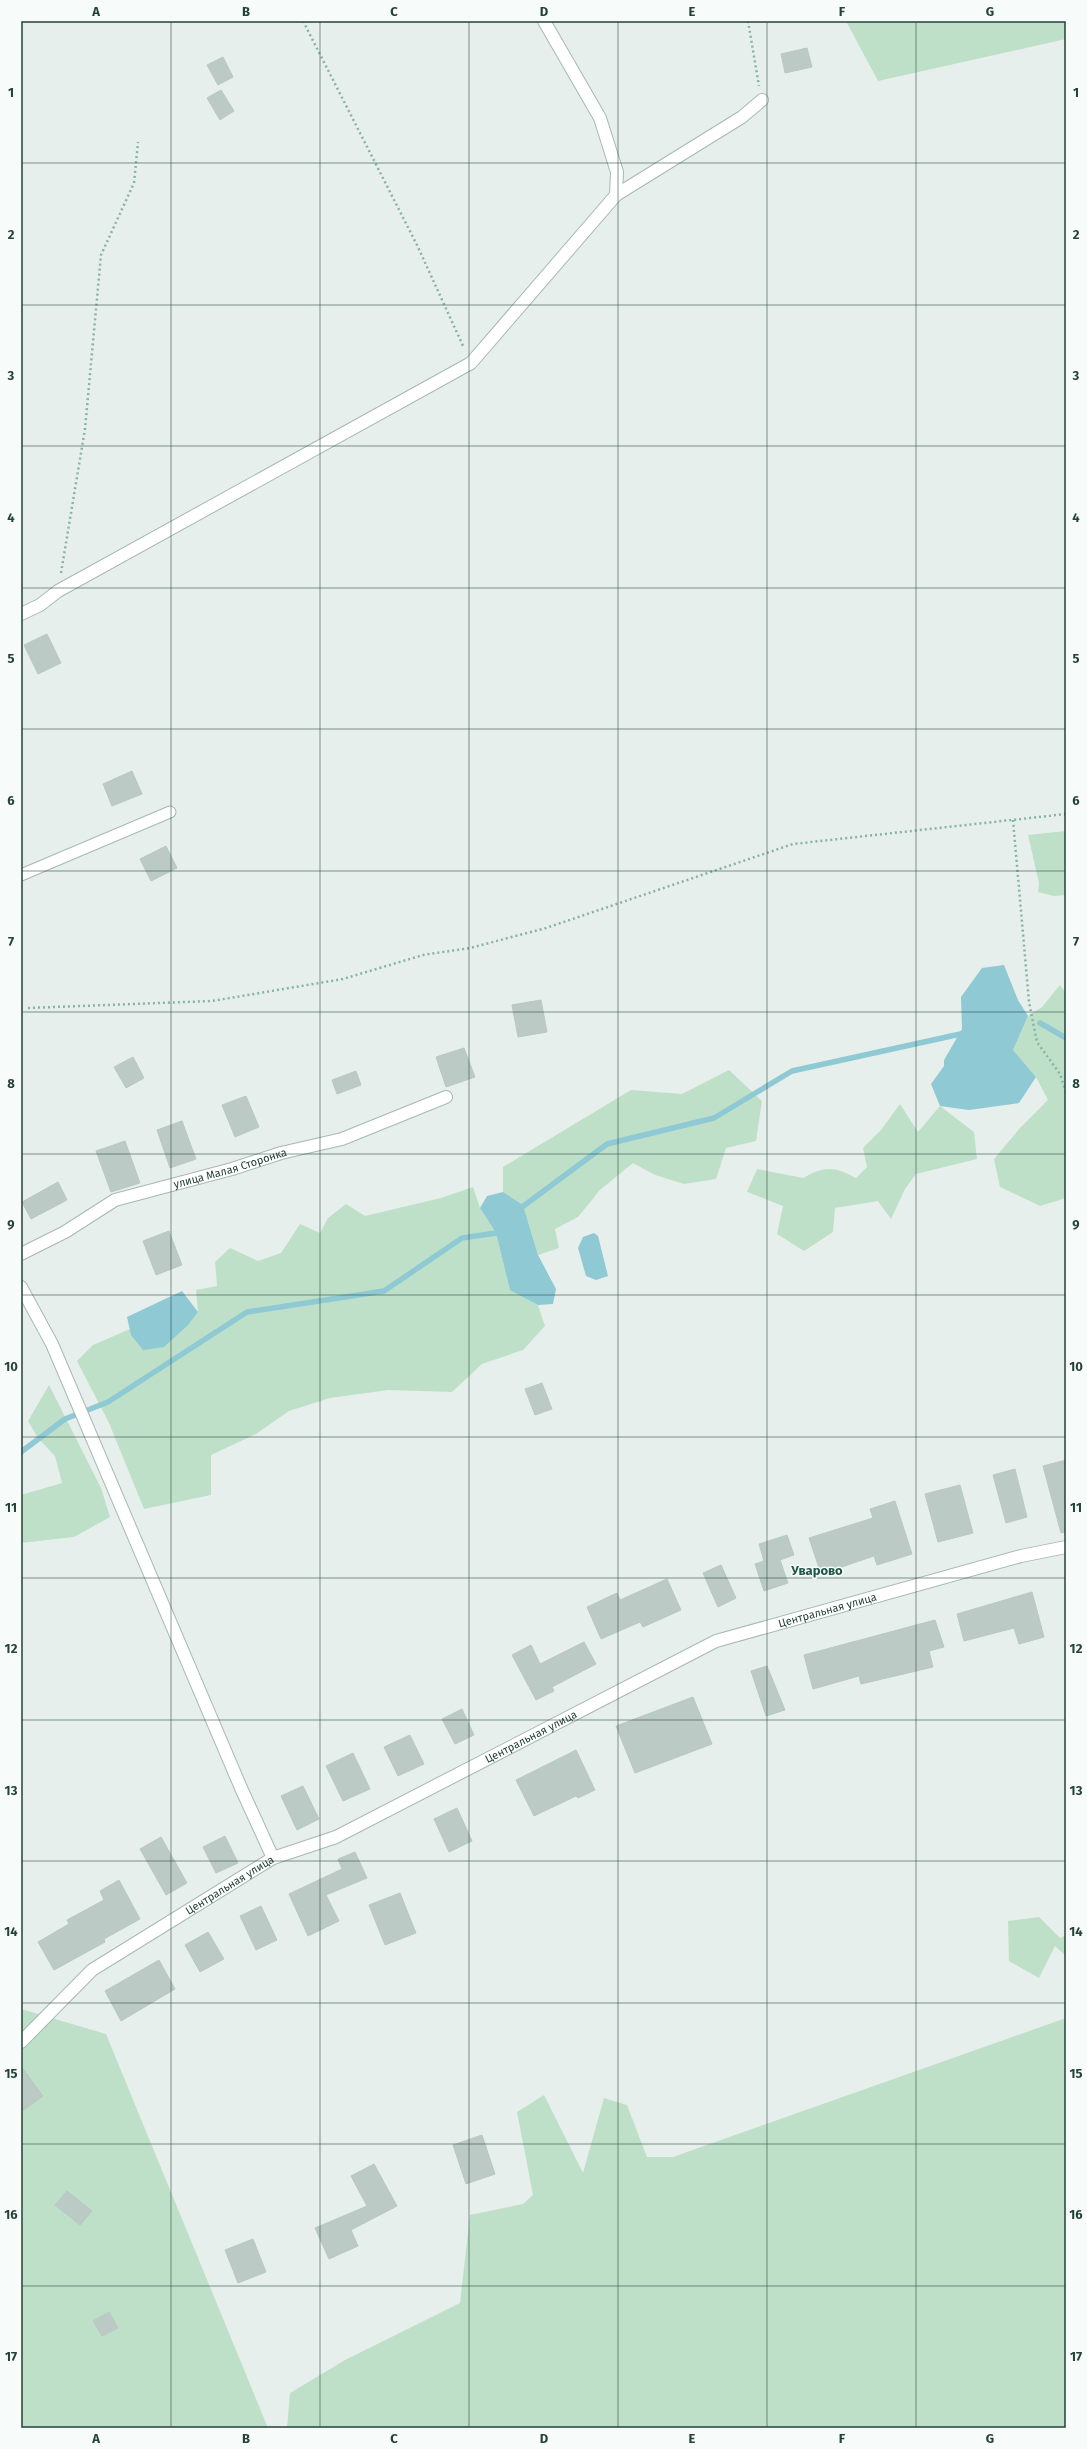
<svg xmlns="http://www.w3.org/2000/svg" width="1087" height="2449" viewBox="0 0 1087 2449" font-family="'Fira Sans',sans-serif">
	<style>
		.green { fill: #bfe0c8 }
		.water { fill: #8ec9d4 }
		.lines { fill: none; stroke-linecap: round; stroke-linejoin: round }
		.stream { stroke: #8ec9d4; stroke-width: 5.5 }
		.building { fill: #bbcac4; stroke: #b8c9c2 }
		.service-casing { stroke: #a8b8b2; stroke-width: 13 }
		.minor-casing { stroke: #a8b8b2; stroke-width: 14 }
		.tertiary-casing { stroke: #a8b8b2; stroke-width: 14 }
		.path { stroke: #86b3a5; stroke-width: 2.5; stroke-dasharray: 2 3; stroke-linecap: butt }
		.service { stroke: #fff; stroke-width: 11 }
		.minor { stroke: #fff; stroke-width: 12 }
		.tertiary { stroke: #fff; stroke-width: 12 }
		.grid { fill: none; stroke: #24423a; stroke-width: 1; stroke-opacity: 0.55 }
		.labels { text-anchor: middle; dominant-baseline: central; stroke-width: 3; stroke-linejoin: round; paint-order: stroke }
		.street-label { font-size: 11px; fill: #24423a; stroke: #f7fbf9 }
		.quarter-label { font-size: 13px; font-weight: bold; fill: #1f5548; stroke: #f7fbf9 }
		.neatline { fill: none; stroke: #24423a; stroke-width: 1.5 }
		.grid-label { font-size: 13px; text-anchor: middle; font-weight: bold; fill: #24423a }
	</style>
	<rect width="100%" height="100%" fill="#e6efeb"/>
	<!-- green -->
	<path class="green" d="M846,21H1066V39L878,81Z
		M1066,831V895L1054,896L1038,892L1039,883L1028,835Z
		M1060,985L1066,993V1198L1040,1206L1000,1187L994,1159L1020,1128L1048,1100L1036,1077L1013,1050L1028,1016L1042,1007Z
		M729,1070L762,1101L756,1141L726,1148L716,1179L684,1184L655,1175L633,1163L600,1190L578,1217L555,1229L559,1248L538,1255L523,1205L503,1192V1167L631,1090L682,1094Z
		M900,1104L918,1132L940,1106L974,1132L977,1159L916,1174L905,1189L891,1219L878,1201L835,1208L833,1232L804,1251L777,1234L783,1206L747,1192L757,1169L803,1178C824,1166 834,1166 856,1178L867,1167L863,1148L881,1130Z
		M473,1187L480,1208L496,1233L510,1289L538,1305L545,1326L523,1350L482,1364L452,1392L388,1390L330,1398L289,1411L256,1434L211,1455V1495L144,1509L109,1423L77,1361L93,1345L130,1329L131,1335L198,1312L196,1290L217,1286L215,1262L230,1248L258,1261L281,1253L300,1224L320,1233L328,1218L346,1204L365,1216L441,1198Z
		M49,1385L101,1488L110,1517L74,1537L21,1543V1495L62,1483L55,1456L38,1438L28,1421Z
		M1039,1917L1060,1938L1066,1935V1956L1055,1946L1039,1978L1009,1961L1008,1921Z
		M21,2009L106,2034L268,2428H21Z
		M1066,2018V2428H287L290,2393L345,2360L460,2303L470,2215L523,2204L533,2195L517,2112L544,2095L583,2173L604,2098L627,2105L647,2157H673Z"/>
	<!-- water -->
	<path class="water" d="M1004,965L1018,1000L1028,1016L1013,1050L1036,1077L1019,1103L969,1110L940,1106L931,1084L944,1066V1060L962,1029L961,997L982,968Z
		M503,1192L523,1205L538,1255L556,1289L553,1304L538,1305L510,1290L496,1233L480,1208L487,1196Z
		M594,1233L598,1236L608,1276L596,1280L586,1276L578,1248L583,1237Z
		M182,1291L198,1312L188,1325L164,1347L143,1350L131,1335L127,1317Z"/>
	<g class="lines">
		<!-- stream -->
		<path class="stream" d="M1040,1023L1066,1038
			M518,1210L607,1144L714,1118L792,1071L965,1033
			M21,1452L65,1419L108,1402L247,1312L384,1291L462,1238L496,1233L500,1229"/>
	</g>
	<!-- building -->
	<path class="building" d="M807,48L812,67L785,73L781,54Z
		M223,57L233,77L218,85L207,65Z
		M221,90L234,111L220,120L207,98Z
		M47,634L61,663L38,674L24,645Z
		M132,771L142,794L112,806L103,784Z
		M166,846L177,868L151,881L140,859Z
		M541,1000L547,1032L518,1037L512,1005Z
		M464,1048L475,1077L446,1087L436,1057Z
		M133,1057L144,1078L126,1088L114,1067Z
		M356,1071L361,1085L337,1094L332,1080Z
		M246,1096L259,1127L235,1137L222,1105Z
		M182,1121L196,1159L170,1168L157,1130Z
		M125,1141L140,1183L111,1192L96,1151Z
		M58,1182L67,1200L31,1219L22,1202Z
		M169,1231L182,1265L156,1275L143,1241Z
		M542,1383L552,1409L535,1415L525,1389Z
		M1066,1460V1532L1061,1533L1043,1466Z
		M1015,1469L1027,1517L1006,1523L993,1475Z
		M960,1485L973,1533L938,1542L925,1494Z
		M895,1501L912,1554L877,1565L874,1556L821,1574L809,1538L873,1518L870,1509Z
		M787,1535L794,1555L780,1560L788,1583L764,1591L755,1564L764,1561L759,1544Z
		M721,1565L736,1598L718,1607L703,1573Z
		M667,1579L681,1610L643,1627L640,1622L601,1639L587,1607L617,1593L620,1600Z
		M1032,1592L1044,1637L1019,1644L1014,1628L964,1641L957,1614Z
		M935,1620L944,1647L929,1651L933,1667L861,1684L859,1676L813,1689L804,1655Z
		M584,1642L596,1664L552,1687L554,1691L536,1700L512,1655L531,1645L540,1664Z
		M767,1666L785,1710L766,1716L751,1671Z
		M693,1697L712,1744L635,1773L616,1726Z
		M462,1709L474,1735L455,1744L442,1719Z
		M410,1735L424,1764L398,1776L384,1747Z
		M576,1750L595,1790L578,1798L576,1796L534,1816L516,1780Z
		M353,1753L370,1789L343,1801L326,1766Z
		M303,1786L319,1819L297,1830L281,1796Z
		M457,1808L472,1841L449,1852L434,1819Z
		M225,1836L238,1863L216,1873L203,1847Z
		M161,1837L187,1883L166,1895L140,1849Z
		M355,1852L367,1878L326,1895L339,1921L308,1936L289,1894L342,1869L338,1859Z
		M119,1880L140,1919L104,1939L105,1942L54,1970L38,1942L69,1924L67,1920L104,1900L100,1891Z
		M400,1893L416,1933L385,1945L369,1905Z
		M261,1906L277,1940L256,1950L240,1916Z
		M208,1932L224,1959L200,1972L185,1945Z
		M159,1960L175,1989L121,2021L105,1991Z
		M21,2066L43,2096L21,2112Z
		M482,2135L495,2174L466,2184L453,2145Z
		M374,2164L397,2206L351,2230L358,2246L329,2259L315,2228L367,2206L351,2176Z
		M67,2191L92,2211L80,2225L55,2205Z
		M253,2239L266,2272L238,2283L225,2250Z
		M109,2312L118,2328L102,2336L93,2321Z"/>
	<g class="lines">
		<defs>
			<path id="service" d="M21,875L170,812"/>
			<g id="minor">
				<path d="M544,21L600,118L617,172L616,195"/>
				<path d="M21,614L40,605L58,591L471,363L616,195L742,117L762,100"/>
				<path id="s1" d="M21,1254L65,1232L115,1200L232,1169L281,1153L342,1139L446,1097"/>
				<path id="s2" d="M21,2042L92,1970L273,1858"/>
			</g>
			<g id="tertiary">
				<path id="s3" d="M21,1287L52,1344L241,1788L273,1858L336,1837L716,1641L1021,1556L1066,1547"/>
			</g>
		</defs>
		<!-- service casing -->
		<use href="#service" class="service-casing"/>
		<!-- minor casing -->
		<use href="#minor" class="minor-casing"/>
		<!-- tertiary casing -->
		<use href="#tertiary" class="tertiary-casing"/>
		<!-- path -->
		<path class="path" d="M303,21L417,245L464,348
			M748,21L759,86
			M61,573L85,429L101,255L134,183L138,142
			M1013,820L1029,1002L1037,1042L1060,1074L1066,1093
			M28,1008L212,1001L343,979L423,955L470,948L546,928L793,844L1066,814"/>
		<!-- service -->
		<use href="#service" class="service"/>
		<!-- minor -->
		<use href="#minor" class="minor"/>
		<!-- tertiary -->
		<use href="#tertiary" class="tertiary"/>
	</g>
	<!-- grid -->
	<path class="grid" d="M171,21V2428M320,21V2428M469,21V2428M618,21V2428M767,21V2428M916,21V2428M21,163H1066M21,305H1066M21,446H1066M21,588H1066M21,729H1066M21,871H1066M21,1012H1066M21,1154H1066M21,1295H1066M21,1437H1066M21,1578H1066M21,1720H1066M21,1861H1066M21,2003H1066M21,2144H1066M21,2286H1066"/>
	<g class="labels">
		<!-- street labels -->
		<g class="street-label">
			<text stroke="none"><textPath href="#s1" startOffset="228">улица Малая Сторонка</textPath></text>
			<text stroke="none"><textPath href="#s3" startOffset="1234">Центральная улица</textPath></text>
			<text stroke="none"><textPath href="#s3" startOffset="910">Центральная улица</textPath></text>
			<text stroke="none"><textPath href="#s2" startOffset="263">Центральная улица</textPath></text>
		</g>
		<!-- quarter labels -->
		<g class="quarter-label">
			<text x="817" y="1570">Уварово</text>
		</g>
	</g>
	<!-- border -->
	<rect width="1087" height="2449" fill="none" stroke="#f7fbf9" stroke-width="44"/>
	<rect x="22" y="22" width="1043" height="2405" class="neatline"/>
	<g class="grid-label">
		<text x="96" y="16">A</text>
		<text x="246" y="16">B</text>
		<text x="394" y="16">C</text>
		<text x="544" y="16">D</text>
		<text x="692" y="16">E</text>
		<text x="842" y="16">F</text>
		<text x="990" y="16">G</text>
		<text x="11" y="97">1</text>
		<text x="1076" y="97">1</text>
		<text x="11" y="239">2</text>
		<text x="1076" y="239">2</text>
		<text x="11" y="380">3</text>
		<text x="1076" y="380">3</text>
		<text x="11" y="522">4</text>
		<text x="1076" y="522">4</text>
		<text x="11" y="663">5</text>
		<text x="1076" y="663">5</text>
		<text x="11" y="805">6</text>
		<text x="1076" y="805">6</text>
		<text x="11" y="946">7</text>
		<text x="1076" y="946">7</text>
		<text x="11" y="1088">8</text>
		<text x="1076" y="1088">8</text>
		<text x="11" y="1229">9</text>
		<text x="1076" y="1229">9</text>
		<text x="11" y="1371">10</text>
		<text x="1076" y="1371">10</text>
		<text x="11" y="1512">11</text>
		<text x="1076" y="1512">11</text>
		<text x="11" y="1653">12</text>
		<text x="1076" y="1653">12</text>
		<text x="11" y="1795">13</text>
		<text x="1076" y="1795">13</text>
		<text x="11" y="1936">14</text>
		<text x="1076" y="1936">14</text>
		<text x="11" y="2078">15</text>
		<text x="1076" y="2078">15</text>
		<text x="11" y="2219">16</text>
		<text x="1076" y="2219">16</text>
		<text x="11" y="2361">17</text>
		<text x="1076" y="2361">17</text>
		<text x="96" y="2443">A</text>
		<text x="246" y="2443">B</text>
		<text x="394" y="2443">C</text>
		<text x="544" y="2443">D</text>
		<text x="692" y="2443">E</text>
		<text x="842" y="2443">F</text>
		<text x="990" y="2443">G</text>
	</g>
</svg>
